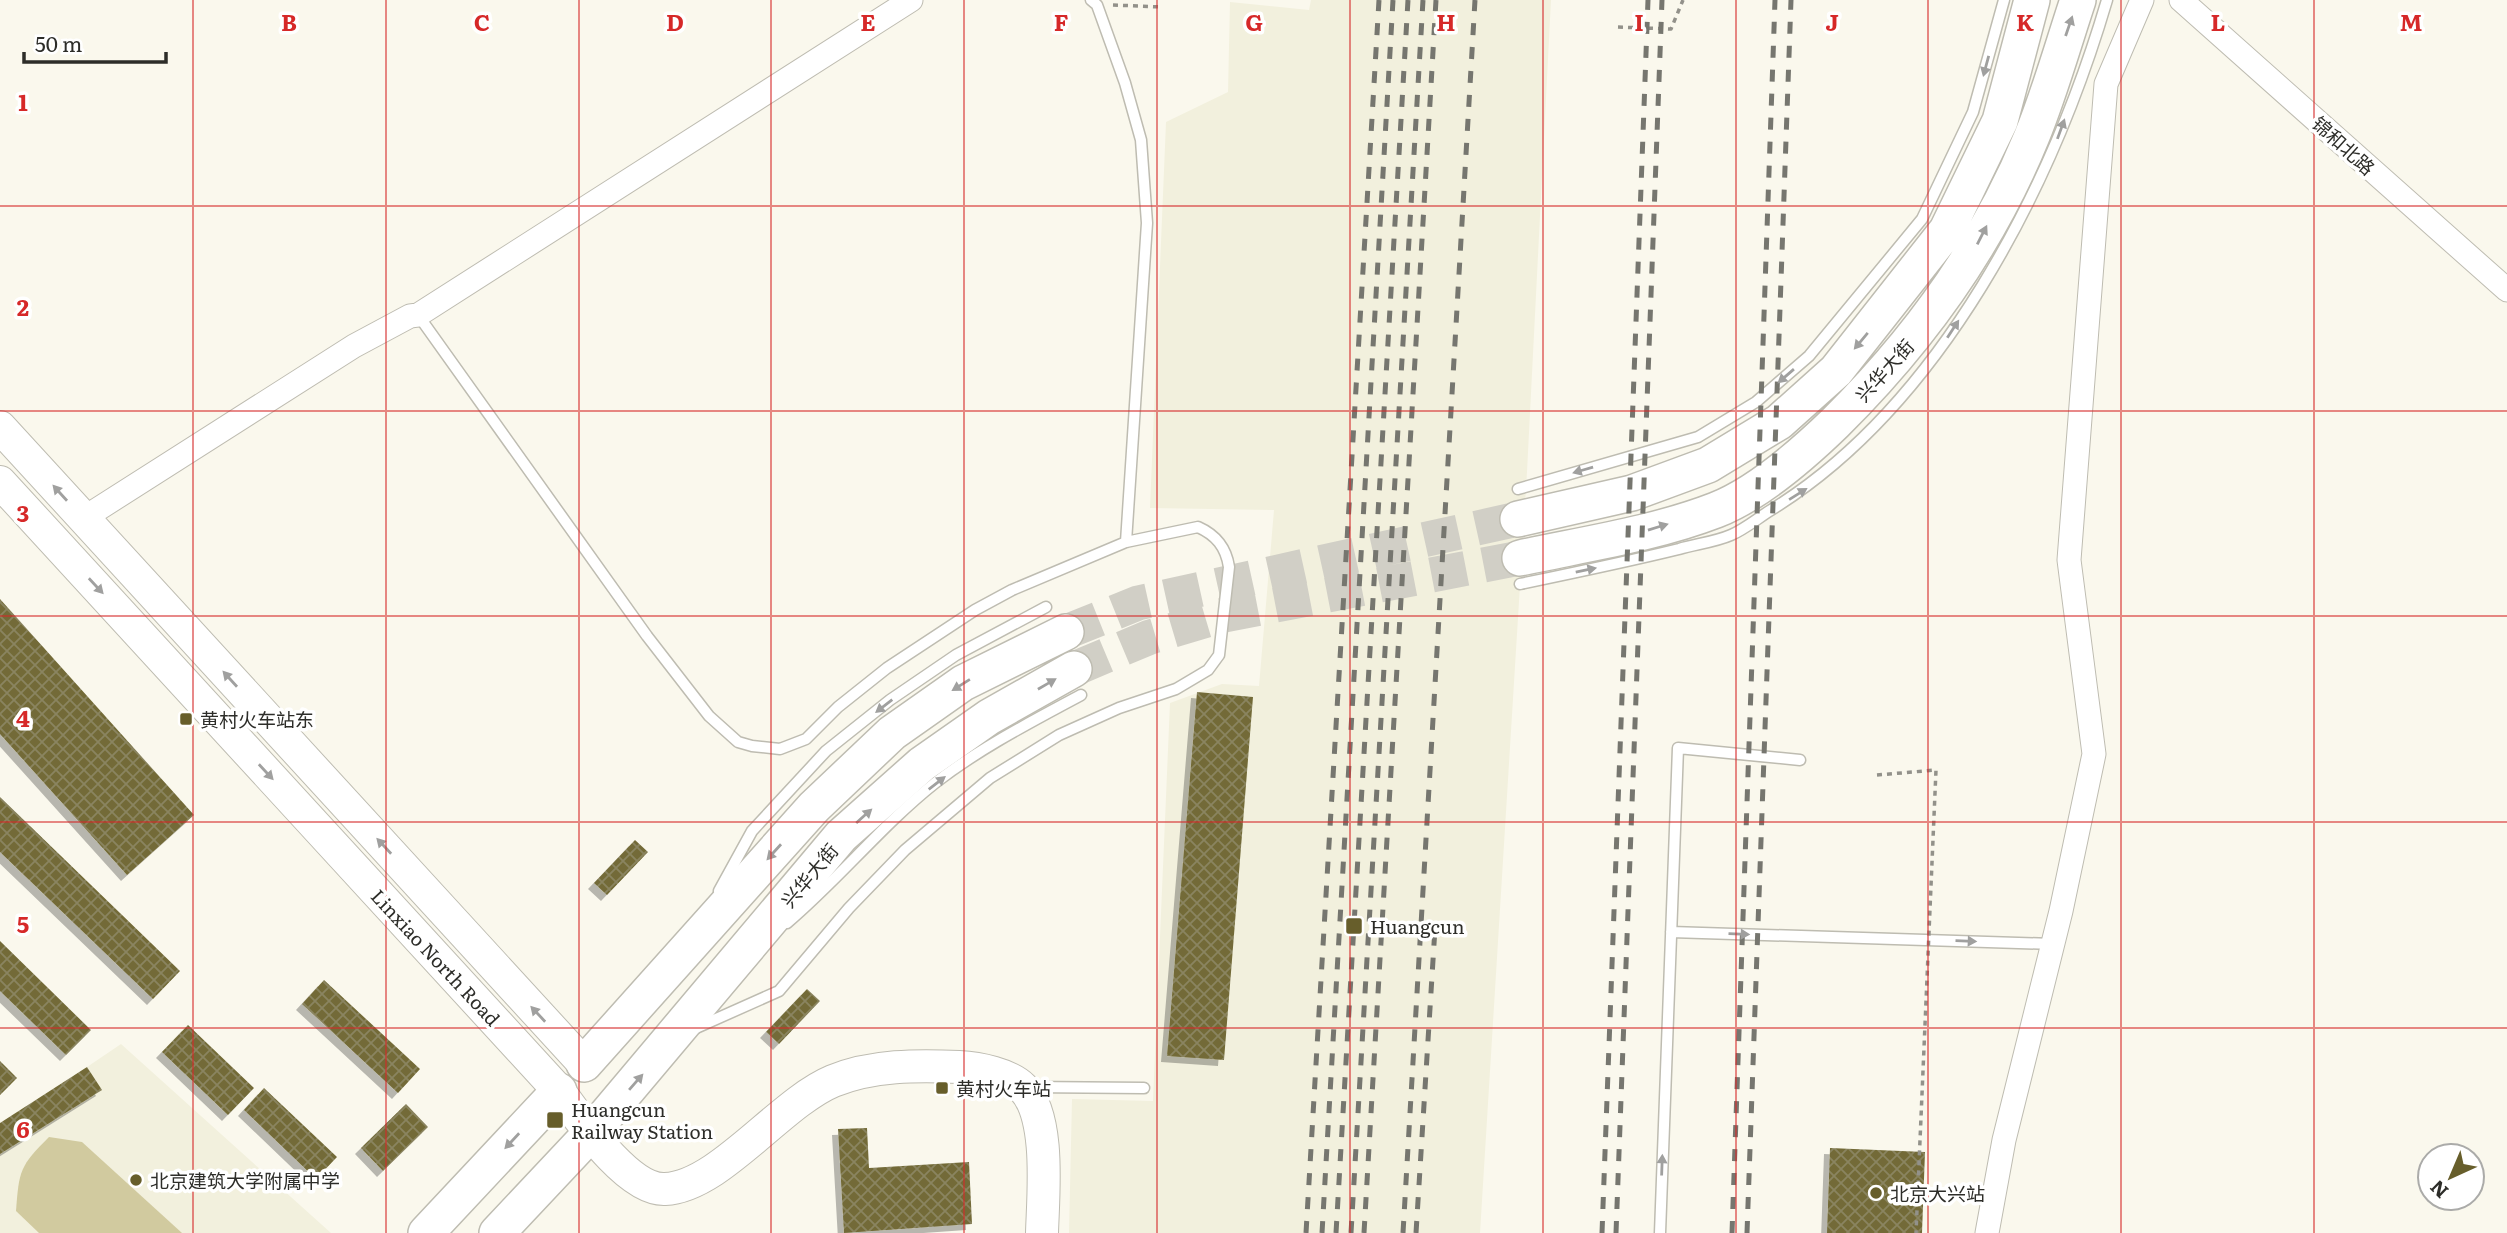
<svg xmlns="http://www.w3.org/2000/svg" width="2507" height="1233" viewBox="0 0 2507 1233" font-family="Literata,'Noto Sans SC',serif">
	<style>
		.built { fill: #f2f0dd }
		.green { fill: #d1ca9f }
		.building { fill: url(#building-cross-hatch); filter: url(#shadow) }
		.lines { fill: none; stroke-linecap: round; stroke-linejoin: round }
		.primary-tunnel { stroke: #d1cfc6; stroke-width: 35; stroke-dasharray: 35 18; stroke-linecap: butt }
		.service-casing { stroke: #bebcb1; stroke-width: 13 }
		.minor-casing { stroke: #bebcb1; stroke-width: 25 }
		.secondary-casing { stroke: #bebcb1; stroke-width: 34 }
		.primary-casing { stroke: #bebcb1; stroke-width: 38 }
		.path { stroke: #92918a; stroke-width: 3.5; stroke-dasharray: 5 5; stroke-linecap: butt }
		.service { stroke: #fff; stroke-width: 10 }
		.minor { stroke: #fff; stroke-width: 23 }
		.secondary { stroke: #fff; stroke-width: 32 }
		.primary { stroke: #fff; stroke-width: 35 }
		.rail { stroke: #76766f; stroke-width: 5; stroke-dasharray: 12 12; stroke-linecap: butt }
		.path-bridge { stroke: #92918a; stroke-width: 3.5; stroke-dasharray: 5 5; stroke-linecap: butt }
		.oneway { fill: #a0a09f }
		.grid { fill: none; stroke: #d62828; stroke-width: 2; stroke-opacity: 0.55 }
		.poi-dot { fill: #675e2b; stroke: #fff; stroke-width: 2.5 }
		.labels { text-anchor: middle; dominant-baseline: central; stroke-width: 7; stroke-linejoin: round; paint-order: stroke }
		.street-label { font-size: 19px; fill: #2d2d29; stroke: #fff }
		.poi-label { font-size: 19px; fill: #2d2d29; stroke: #fff; text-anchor: start }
		.grid-label { font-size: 23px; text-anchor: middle; font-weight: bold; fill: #d62828; stroke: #fff; stroke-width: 7; stroke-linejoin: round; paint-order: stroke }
	</style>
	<defs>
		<pattern id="building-cross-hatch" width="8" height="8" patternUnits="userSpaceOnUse" patternTransform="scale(1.75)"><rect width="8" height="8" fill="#736b38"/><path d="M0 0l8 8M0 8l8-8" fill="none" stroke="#8a8460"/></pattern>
		<filter id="shadow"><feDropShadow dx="-6" dy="6" stdDeviation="0" flood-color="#0004"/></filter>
	</defs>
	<rect width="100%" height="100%" fill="#faf8ed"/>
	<!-- built -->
	<path class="built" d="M1311,0H1551L1527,472L1480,1233H1069L1072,1099L1153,1101L1170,703L1222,684L1259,686L1274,510L1150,508L1166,122L1228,92L1230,2L1309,10Z
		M121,1044L331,1233H0V1126Z"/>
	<!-- green -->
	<path class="green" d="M49,1137L82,1142L182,1233H39L16,1211C19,1170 20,1166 49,1137Z"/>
	<!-- building -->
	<path class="building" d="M0,599L194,815L127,875L0,734Z
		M1197,692L1253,697L1224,1060L1167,1056Z
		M0,797L180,971L153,999L0,852Z
		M635,840L648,852L607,895L594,883Z
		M0,941L91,1030L66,1055L0,991Z
		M324,980L420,1069L398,1093L302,1004Z
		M807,989L820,1001L779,1044L766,1032Z
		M188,1025L254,1088L228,1115L162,1052Z
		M0,1061L17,1078L0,1095Z
		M87,1067L102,1090L0,1154V1123Z
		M264,1088L337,1157L316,1179L244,1110Z
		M406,1104L428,1127L383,1171L361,1148Z
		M867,1128L869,1168L969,1162L972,1224L844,1233L838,1129Z
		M1830,1148L1925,1152L1922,1233H1827Z"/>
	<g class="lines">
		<!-- primary-tunnel -->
		<path class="primary-tunnel" d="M1066,632L1138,603L1518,519
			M1074,669L1150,637L1224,615L1520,558"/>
		<defs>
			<path id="service" d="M1091,0L1097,5L1125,83L1141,140L1147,223L1126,542
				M418,315L647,636L709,716L738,742L752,746L780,749L806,739L838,707L887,668L975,610L1012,590L1126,542L1198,527C1216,535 1226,547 1229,567L1219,655L1208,670L1176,689L1119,708L1059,735L990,778L905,850L849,908L779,991L696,1028
				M1518,489L1698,437L1756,402L1809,356L1922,219L1973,112L2004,0
				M1520,584C1573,573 1626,562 1679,549C1696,544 1715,542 1731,535C1745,529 1758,518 1771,510C1941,405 2052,187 2107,0
				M719,891L752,831L826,751L890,700L956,655L1046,607
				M787,923C839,879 882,825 935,783C980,748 1031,722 1081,695
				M1671,932L2053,944
				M1028,1087L1144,1088
				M1660,1233L1678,748L1800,760"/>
			<path id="minor" d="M2181,0L2507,290
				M84,518L354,346L410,316L418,315L911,0
				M1987,1233L2004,1140L2061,911L2094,754L2069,560L2106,84L2142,0"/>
			<path id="secondary" d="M0,427L584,1064
				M0,482L559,1091C579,1118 628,1191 665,1189C719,1187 780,1103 833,1081C872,1065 918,1065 959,1067C979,1068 1009,1074 1023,1088C1051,1117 1043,1195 1042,1233"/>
			<path id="primary" d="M1518,519L1632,493L1708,465L1779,422L1836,371L1947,230L2000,121L2032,0
				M1520,558C1585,544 1654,534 1716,510C1757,494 1804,453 1835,423C1918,341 1988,244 2032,136C2050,92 2063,45 2078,0
				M584,1064L814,807L892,733L963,683L1066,632
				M426,1233L559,1091
				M497,1233L591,1133L841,836L922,764L989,717L1074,669"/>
		</defs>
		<!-- service casing -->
		<use href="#service" class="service-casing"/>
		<!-- minor casing -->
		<use href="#minor" class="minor-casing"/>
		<!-- secondary casing -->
		<use href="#secondary" class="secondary-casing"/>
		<!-- primary casing -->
		<use href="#primary" class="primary-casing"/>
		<!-- path -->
		<path class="path" d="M1113,5L1162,7
			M1618,27L1671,29L1683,0"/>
		<!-- service -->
		<use href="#service" class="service"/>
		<!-- minor -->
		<use href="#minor" class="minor"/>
		<!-- secondary -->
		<use href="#secondary" class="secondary"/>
		<!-- primary -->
		<use href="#primary" class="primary"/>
		<!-- rail -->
		<path class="rail" d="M1306,1233L1379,0
			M1322,1233L1393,0
			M1336,1233L1408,0
			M1351,1233L1423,0
			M1364,1233L1436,0
			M1403,1233L1475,0
			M1416,1233L1435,928
			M1602,1233L1648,0
			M1616,1233L1662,0
			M1732,1233L1775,0
			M1747,1233L1791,0"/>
		<!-- path-bridge -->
		<path class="path-bridge" d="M1877,775L1936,770L1916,1233"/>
	</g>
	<!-- one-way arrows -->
	<defs><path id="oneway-solid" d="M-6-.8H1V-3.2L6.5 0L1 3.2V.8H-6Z" transform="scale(1.75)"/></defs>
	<g class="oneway">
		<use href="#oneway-solid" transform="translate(2069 26) rotate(-71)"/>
		<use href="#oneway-solid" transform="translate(1986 66) rotate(105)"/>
		<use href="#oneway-solid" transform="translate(2061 129) rotate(-70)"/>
		<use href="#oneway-solid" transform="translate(1982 235) rotate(-63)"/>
		<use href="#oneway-solid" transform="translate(1953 329) rotate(-57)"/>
		<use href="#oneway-solid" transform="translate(1861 341) rotate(130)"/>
		<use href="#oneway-solid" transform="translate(1786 376) rotate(139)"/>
		<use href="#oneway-solid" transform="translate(1583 470) rotate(164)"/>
		<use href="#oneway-solid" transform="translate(60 493) rotate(-132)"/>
		<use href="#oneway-solid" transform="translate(1798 494) rotate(-32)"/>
		<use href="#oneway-solid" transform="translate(1658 527) rotate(-17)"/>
		<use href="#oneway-solid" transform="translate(1586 570) rotate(-12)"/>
		<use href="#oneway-solid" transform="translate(96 586) rotate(47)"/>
		<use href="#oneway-solid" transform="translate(230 679) rotate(-132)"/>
		<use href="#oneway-solid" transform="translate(1047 684) rotate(-30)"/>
		<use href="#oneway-solid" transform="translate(961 685) rotate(148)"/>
		<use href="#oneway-solid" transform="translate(884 706) rotate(142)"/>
		<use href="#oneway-solid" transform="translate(266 772) rotate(47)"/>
		<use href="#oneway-solid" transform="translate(937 783) rotate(-38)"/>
		<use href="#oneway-solid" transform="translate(864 816) rotate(-42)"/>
		<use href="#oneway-solid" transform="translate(384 846) rotate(-133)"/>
		<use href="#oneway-solid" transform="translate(774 852) rotate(132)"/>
		<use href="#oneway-solid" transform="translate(1739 934) rotate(2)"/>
		<use href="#oneway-solid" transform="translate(1966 941) rotate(2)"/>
		<use href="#oneway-solid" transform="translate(538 1014) rotate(-133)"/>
		<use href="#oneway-solid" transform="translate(636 1082) rotate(-49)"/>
		<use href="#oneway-solid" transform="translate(512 1141) rotate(133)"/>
		<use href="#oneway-solid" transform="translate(1662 1165) rotate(-88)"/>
	</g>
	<!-- grid -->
	<path class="grid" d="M193,0V1233M386,0V1233M579,0V1233M771,0V1233M964,0V1233M1157,0V1233M1350,0V1233M1543,0V1233M1736,0V1233M1928,0V1233M2121,0V1233M2314,0V1233M0,206H2507M0,411H2507M0,616H2507M0,822H2507M0,1028H2507"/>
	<!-- markers -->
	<g class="poi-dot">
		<rect x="179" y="712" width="14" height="14" rx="3.5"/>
		<rect x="1345" y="917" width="18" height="18" rx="3.5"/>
		<rect x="935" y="1081" width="14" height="14" rx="3.5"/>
		<rect x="546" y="1111" width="18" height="18" rx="3.5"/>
		<circle cx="136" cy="1180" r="7"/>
		<circle cx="1876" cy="1193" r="7"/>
	</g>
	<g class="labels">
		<!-- street labels -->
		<g class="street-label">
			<text transform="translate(2344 145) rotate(42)">锦和北路</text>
			<text transform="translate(1884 370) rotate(-48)">兴华大街</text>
			<text transform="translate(809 875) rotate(-50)">兴华大街</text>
			<text transform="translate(436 957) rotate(47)">Linxiao North Road</text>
		</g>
		<!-- poi labels -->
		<g class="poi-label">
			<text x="200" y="719">黄村火车站东</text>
			<text x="1370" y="926">Huangcun</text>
			<text x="956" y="1088">黄村火车站</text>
			<text x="571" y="1109">Huangcun<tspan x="571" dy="22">Railway Station</tspan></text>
			<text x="150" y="1180">北京建筑大学附属中学</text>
			<text x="1890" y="1193">北京大兴站</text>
		</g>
	</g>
	<g class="grid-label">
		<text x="289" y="31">B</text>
		<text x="482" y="31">C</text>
		<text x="675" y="31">D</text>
		<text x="868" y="31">E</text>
		<text x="1061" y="31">F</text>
		<text x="1254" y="31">G</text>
		<text x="1446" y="31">H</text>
		<text x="1639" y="31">I</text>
		<text x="1832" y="31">J</text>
		<text x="2025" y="31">K</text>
		<text x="2218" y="31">L</text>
		<text x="2411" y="31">M</text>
		<text x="23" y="111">1</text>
		<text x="23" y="316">2</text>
		<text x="23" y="522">3</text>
		<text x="23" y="727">4</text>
		<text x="23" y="933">5</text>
		<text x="23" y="1138">6</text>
	</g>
	<!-- north arrow -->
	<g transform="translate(2451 1177) rotate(224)"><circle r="33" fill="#ffffff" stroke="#ababa9" stroke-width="2"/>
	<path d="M0-5L12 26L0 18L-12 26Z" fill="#675e2b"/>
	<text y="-10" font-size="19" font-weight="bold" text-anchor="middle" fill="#2d2d29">N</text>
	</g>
	<!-- scale -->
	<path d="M24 52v10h142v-10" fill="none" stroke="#2d2d29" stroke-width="3.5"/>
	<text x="35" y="52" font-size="21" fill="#2d2d29" stroke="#ffffff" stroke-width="5" paint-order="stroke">50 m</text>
</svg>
